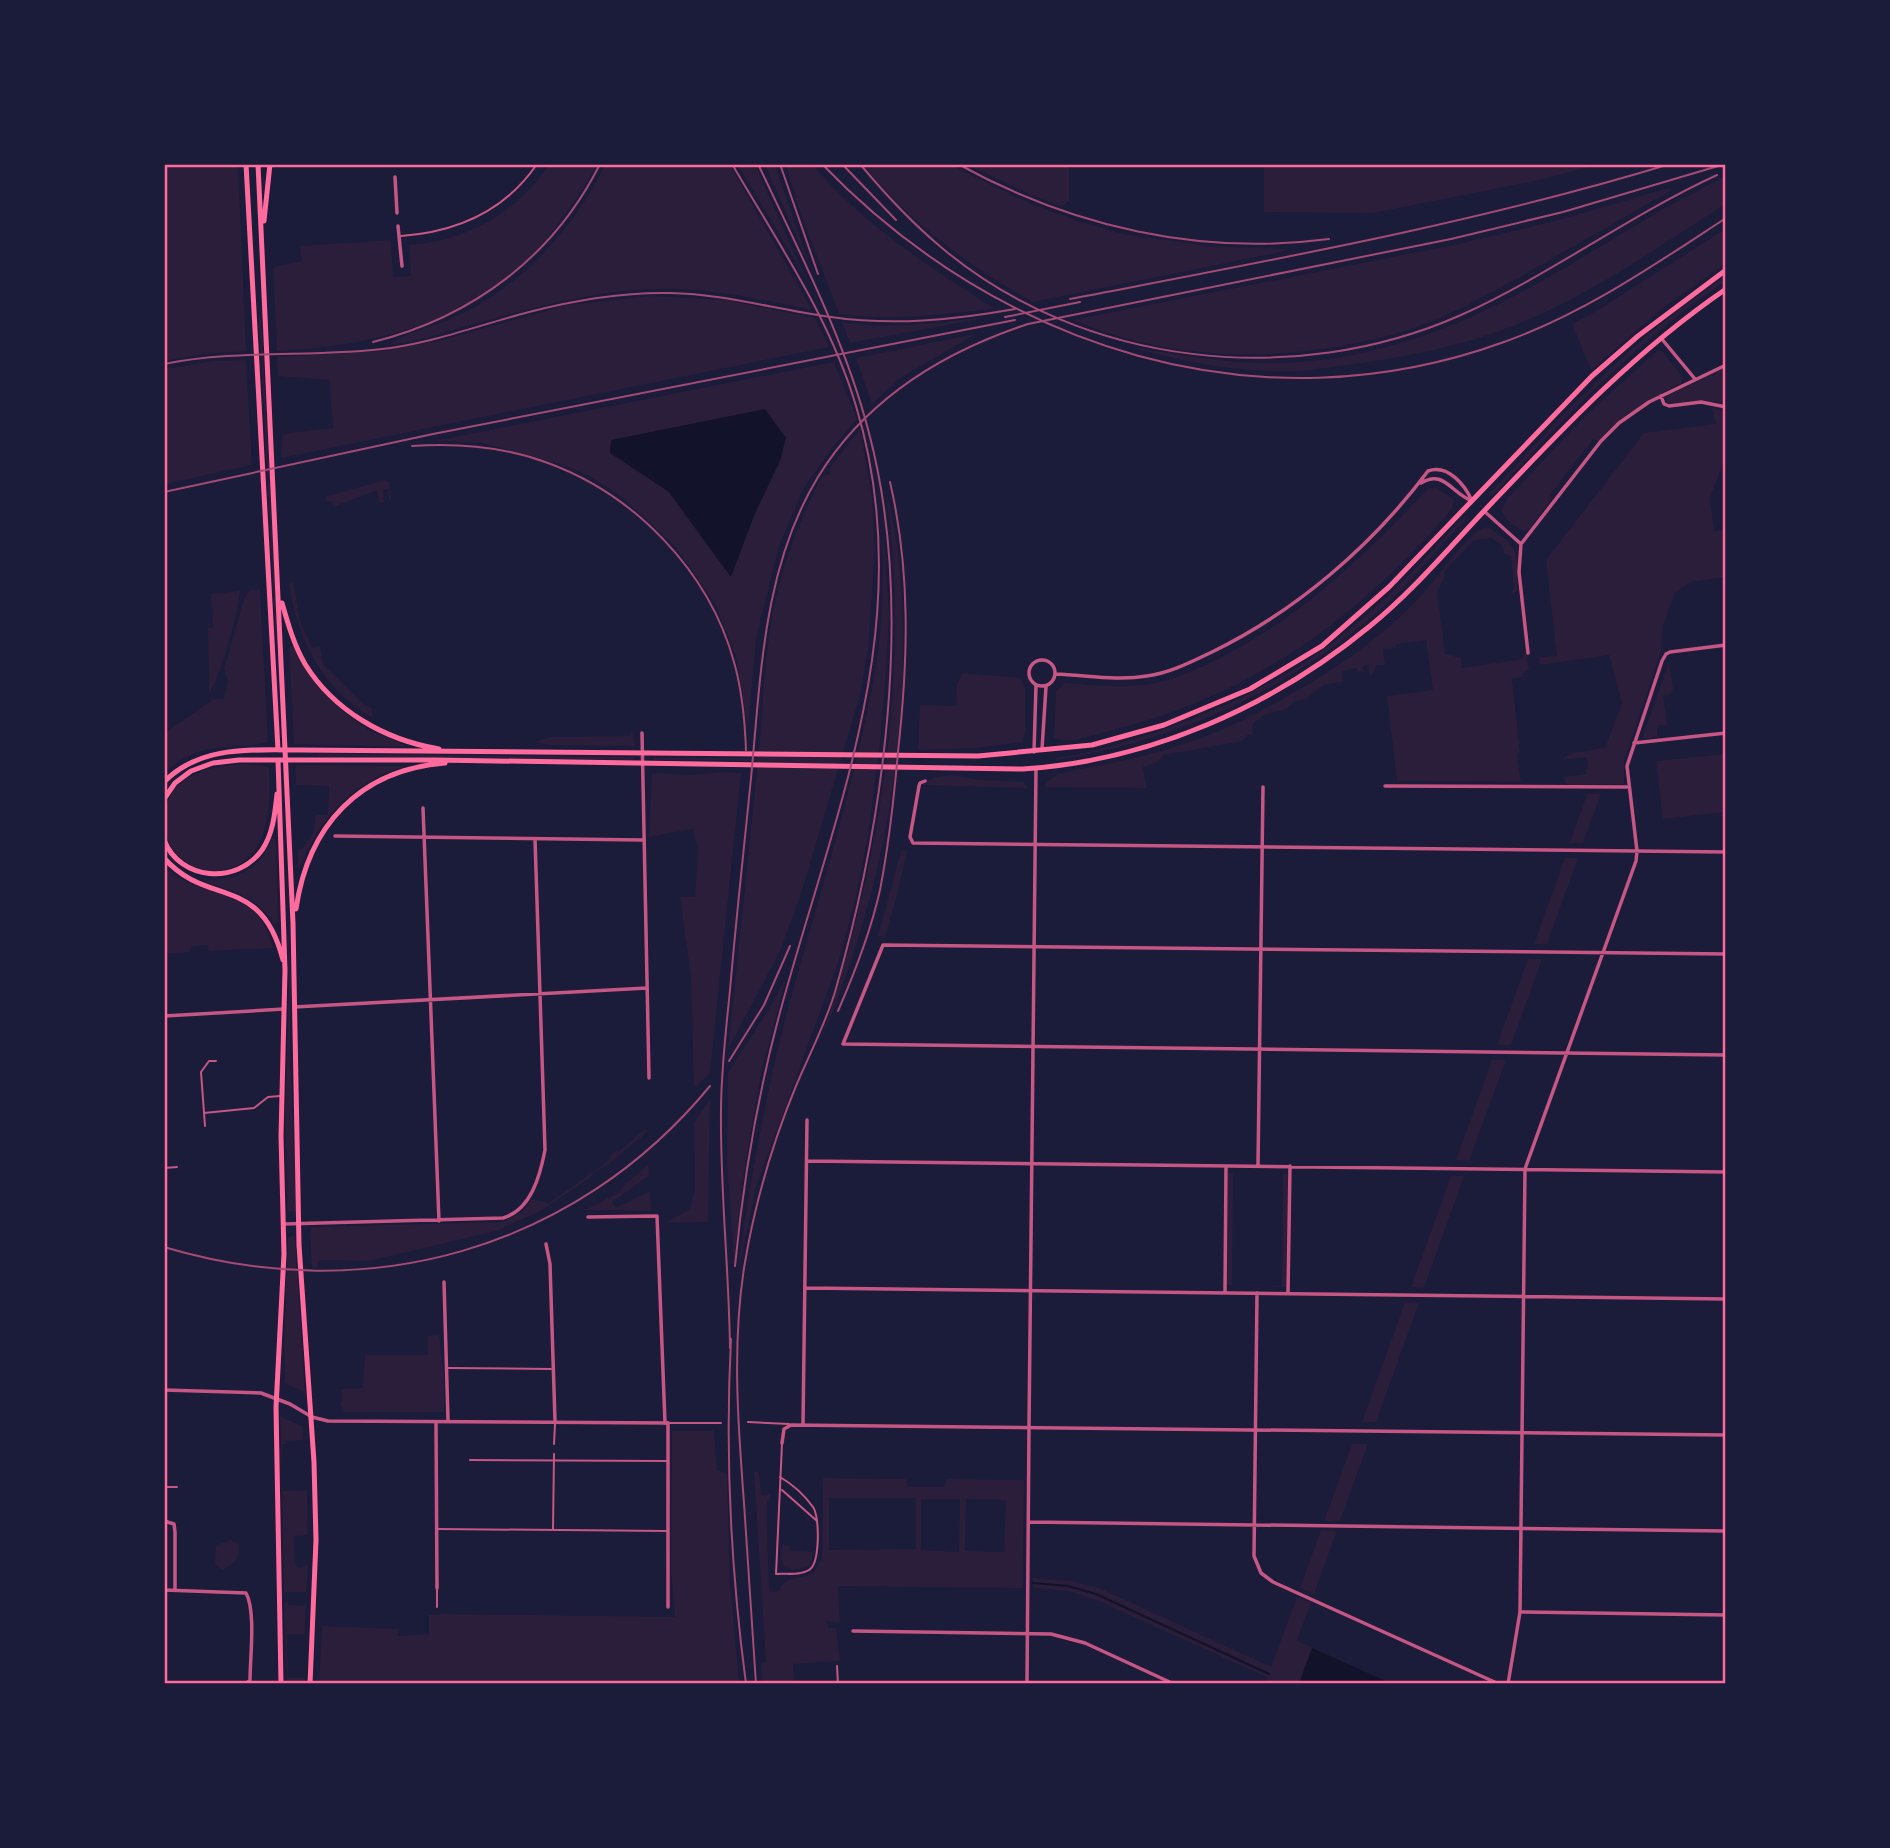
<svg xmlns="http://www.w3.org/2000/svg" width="1890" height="1848" viewBox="0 0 1890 1848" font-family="Commissioner,sans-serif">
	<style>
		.green { fill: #2a1e3b; fill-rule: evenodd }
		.water { fill: #12122b }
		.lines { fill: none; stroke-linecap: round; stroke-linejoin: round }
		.stream { stroke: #12122b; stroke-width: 2 }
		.service { stroke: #c65784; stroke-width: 2 }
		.minor { stroke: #c65784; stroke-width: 3.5 }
		.tertiary { stroke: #c65784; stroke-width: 3.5 }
		.primary { stroke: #ff6b9d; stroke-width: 5 }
		.tram { stroke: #a44b75; stroke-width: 2 }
		.rail { stroke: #a44b75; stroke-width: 2 }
		.neatline { fill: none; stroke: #ff6b9d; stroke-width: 2.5 }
	</style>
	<rect width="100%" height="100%" fill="#1b1b3a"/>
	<!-- green -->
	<path class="green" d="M1018,164L1069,165V201L1062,207L1027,193L968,165Z
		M164,165H238L246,351L205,354L165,361Z
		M549,165H596L592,174C569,210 545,246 512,274C452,327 355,348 277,351L273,267L302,261L300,246L391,240L393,277L411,276L409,245C468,241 516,213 549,165Z
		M605,165H730L812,310C769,301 724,291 680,289C590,285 501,318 414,341L389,345C407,331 433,327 453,318C520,288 573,230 605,165Z
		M738,165H755L806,279Z
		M765,165H775L811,270L766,167Z
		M786,165H813C862,224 931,268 995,309C943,314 891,321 839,314L798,206Z
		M864,165H951L1029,203L1078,221L1123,234L1207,246L1285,249V251L1033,302C969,266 910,223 864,165Z
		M1394,165L1414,166L1597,165L1535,181L1373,213L1264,212V165Z
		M1725,177V204C1661,246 1596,291 1525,321C1466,346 1403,358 1340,366C1324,368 1308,371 1293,371C1237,373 1179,361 1126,346C1173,354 1221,363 1268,363C1361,364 1451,331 1531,287C1597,251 1658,208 1725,177Z
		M1669,188L1670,191C1627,216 1584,240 1541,265C1497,290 1450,317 1402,332C1295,363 1176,364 1073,320L1454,245L1555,221Z
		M1725,229V264L1664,307L1591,370L1572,324L1598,310Z
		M1725,277V282C1636,341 1564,418 1492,496L1489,494C1564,414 1632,338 1725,277Z
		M649,296L727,300L815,318L829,347L281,458L282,436L289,433L333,428L329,380L278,376L277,357L384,351L438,341L568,305Z
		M996,316L850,343L842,322C892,331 946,321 996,316Z
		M259,317H261L278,640H276Z
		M976,334L900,378L872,404L856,358Z
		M1658,350L1662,351L1683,377L1682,382L1627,414L1598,441L1593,439L1550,495L1552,499L1529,529L1523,531L1510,523L1501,511L1507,499L1584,417Z
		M246,360L252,465L165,484V369L214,361Z
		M834,362L857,419L833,447L803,489L778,549L756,639L748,729L737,659L716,605L675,546L622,497L588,475L560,464L482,443L434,441ZM780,461L755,513L730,576L669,492Z
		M1725,368V403L1700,400L1669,404L1666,402L1667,396Z
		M1712,408L1725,412V457L1710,498L1714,531L1725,530V577L1690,582L1675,593L1663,625L1661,652L1624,761V784L1570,785L1565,783L1564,777L1586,774V769L1588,768L1587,757L1564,760V757L1572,753L1605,748L1622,703L1609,655L1540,665L1539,657L1557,656L1546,560L1644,433L1716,424Z
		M860,430L872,498L875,552L868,650L860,695L801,894L780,951L728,1050L758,761L654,760L653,758H758C764,702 764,642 779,586C789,547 804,512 822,476L830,474V467Z
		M385,480L389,483L391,498L389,500L388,489L383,490L384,502L379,503L377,490L333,507L332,501H326L327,496Z
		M885,483C891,513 898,543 900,573C913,730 884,892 822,1037C872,887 900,737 894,578C893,547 889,515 885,483Z
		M1429,488H1437L1454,500L1452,509C1357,618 1257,693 1116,729C1101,733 1067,745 1054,738L1056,692L1064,683C1092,685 1121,689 1149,684C1176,680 1200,668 1224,656C1308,612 1364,555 1429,488Z
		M1464,517L1466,519C1439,547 1415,577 1387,604C1293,688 1180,740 1056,760V758C1090,754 1121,743 1153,733C1225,709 1292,677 1350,629C1392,595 1428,555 1464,517Z
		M1486,527C1496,530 1513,543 1516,555C1518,565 1517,580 1517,591L1511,594L1514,587L1511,557L1504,553L1503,546L1492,538L1474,540L1444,572L1445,577L1437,591L1445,654L1461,658L1462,668L1523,659L1522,654L1526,653L1529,669L1522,674V677L1512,679L1520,752L1517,754L1521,782L1397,781L1387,696L1433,690L1426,640L1396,644V648L1383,649L1385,665H1377L1372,675L1370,676L1368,665L1363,666L1364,671H1358L1357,668L1342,671L1343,682L1323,685L1306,699L1295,701L1286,709L1264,715L1252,725L1253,734L1247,735L1242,741L1164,755L1157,762L1143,767L1146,788L1045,787C1050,774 1066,772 1080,769C1141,759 1202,742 1257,713C1317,681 1378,644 1424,592C1437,578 1469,531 1486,527Z
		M883,532L889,613L887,655L881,734L868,837L853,909L838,963L756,1187L737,1277C749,1185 765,1095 789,1005C820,892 856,781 876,665C883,622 883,576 883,532Z
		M293,582L300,621L312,648L320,647L323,664L364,705L372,708L373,718C323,690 296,638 289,583Z
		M260,589L268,742C227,751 200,739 165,773V733L213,699L224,698L228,682L224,669L244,599L250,590Z
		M240,591C240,608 219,682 209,694L208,628L213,627L211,594Z
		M293,645C311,682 337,712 373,732C384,737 399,741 407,747L294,744L289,648Z
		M1669,662L1673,689L1671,694L1663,695L1667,725L1657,726L1658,737L1642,739Z
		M963,673L1020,678L1025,689V733L1022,742L977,748L918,750L920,705L956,706L957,684Z
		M632,730L635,746L551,745L533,742L550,737L629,736Z
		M318,754L633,757V760L318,756Z
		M1725,754V812L1663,819L1656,761Z
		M246,764L269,767C271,808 270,864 218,871C204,872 190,867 179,857C170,848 165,835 165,823C163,776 209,765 246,764Z
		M296,765L403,766V767C364,779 333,804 313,840C307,849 304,861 298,868V849L303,848L314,831L315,817L317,815H328L329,786L296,785Z
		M723,772L741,773L710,1073L694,1088L691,977L680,897H695L698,848L692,829L649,837L652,773L691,775Z
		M952,775L980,780L1023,782L1028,788L921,785L936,777Z
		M1587,794H1601L1583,843H1570Z
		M273,837L276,841L278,922L275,924C256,898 232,890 203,881C238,877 258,874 273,837Z
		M901,851H907L896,899L885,937L878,936Z
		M1565,858H1578L1547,944H1534Z
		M164,867C191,893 241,891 260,918C266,926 270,938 273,948L209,951L207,945L191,947L190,952L165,954Z
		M288,930L291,979L290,1047L296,1211H288L285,1115L289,989Z
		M1528,959H1542L1511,1045H1497Z
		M786,978L761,1073L742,1183L734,1264L727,1163L728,1073L769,1009Z
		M1492,1060H1506L1469,1161L1456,1160Z
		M710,1099L708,1222L665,1223L690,1209L695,1190L694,1123Z
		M646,1128L647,1132L609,1164L593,1173L590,1178L540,1211L496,1231L369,1261L320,1260L316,1268H312L310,1232L312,1227L502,1222L522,1212L532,1199L549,1203L604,1164L616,1150L618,1152Z
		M648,1165L649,1176L612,1202L616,1208L650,1191L651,1211L585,1210L620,1192L623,1186Z
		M1228,1173H1233L1232,1285L1282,1286L1283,1174H1288L1286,1287L1227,1285Z
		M1451,1176H1464L1424,1288L1411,1287Z
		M293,1235L295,1237L305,1393L285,1383L284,1345L288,1238Z
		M1405,1302L1419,1303L1376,1422H1362Z
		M439,1335L444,1375V1412H344L340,1402H342L341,1389L363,1388C363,1376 365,1367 365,1355H428V1336Z
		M280,1416L303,1427V1440L286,1441V1444H282V1476Z
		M672,1431H714L717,1470L727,1473L730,1581L739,1683H319L322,1626L398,1629V1636L429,1634V1615L442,1614L675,1617L671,1570Z
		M1352,1444H1368L1340,1521H1324Z
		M754,1472H759L761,1495L770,1494V1500L767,1501C767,1532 768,1561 769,1592L779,1591C786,1569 814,1586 819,1562L822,1561L823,1478L906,1479L907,1487H945L946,1479L1024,1480L1023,1588L838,1586L840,1623L828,1621L827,1624L829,1628H836L840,1661L793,1664L794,1683H762L761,1663L766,1662ZM829,1498H916V1549L829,1550ZM921,1499H960L959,1552L921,1550ZM966,1499L1006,1500L1004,1552L965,1551Z
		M282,1481L283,1491L307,1490L308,1535L294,1536L295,1565L300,1568L308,1565L306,1592H284Z
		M1321,1530L1337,1531L1314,1594L1300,1588Z
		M231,1540L239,1544C240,1557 235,1563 223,1570L215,1564L216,1545Z
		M782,1544L789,1546V1550L812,1552V1560L809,1567L793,1570L784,1567L781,1559Z
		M1033,1578L1071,1581L1099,1588L1271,1667L1297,1597L1311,1603L1297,1640L1312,1648L1300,1681L1307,1683H1266L1267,1677L1096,1600L1068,1591L1033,1588Z
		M288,1601V1605L304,1606L306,1601L305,1634H287L288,1678H304L306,1683H287L284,1604Z"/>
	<!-- water -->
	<path class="water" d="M765,409L786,438L780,461L755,513L731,577L669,492L610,453L611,440Z
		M1312,1648L1390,1683L1307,1684L1300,1681Z"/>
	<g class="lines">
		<!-- stream -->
		<path class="stream" d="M1033,1583L1068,1586L1096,1594L1269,1674"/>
		<!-- service -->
		<path class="service" d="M401,236C456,232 505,211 537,164
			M204,1113L254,1108L268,1097L280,1096
			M205,1126L201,1072L209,1061H216
			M164,1168L177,1167
			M448,1368L551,1369
			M748,1422L789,1424
			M669,1423H721
			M554,1444L555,1424
			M470,1460L667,1461
			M780,1477C792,1484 805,1496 813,1507C820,1517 820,1564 809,1570C800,1576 786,1573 776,1574L782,1444
			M164,1487H177
			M782,1490L817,1521
			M438,1529L667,1531
			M553,1530L554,1454
			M437,1589V1607
			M837,1666L838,1684"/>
		<!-- minor -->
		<path class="minor" d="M395,177L397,213
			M398,226L402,266
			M1661,338L1695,379
			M1661,396L1664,404L1669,406L1701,402L1726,407
			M1421,483C1444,469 1451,493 1472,501
			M1484,511L1521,544
			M1528,653L1519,572L1521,544L1601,441L1619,423L1649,402L1726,365
			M1029 673a13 13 0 1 1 26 0a13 13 0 1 1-26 0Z
			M1056,674C1086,675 1117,681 1147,676C1170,673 1191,662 1212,652C1296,611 1372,546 1428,471C1448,464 1465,485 1472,501
			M642,733L649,1078
			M1634,743L1726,733
			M1042,749L1046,687
			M1034,752L1036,685
			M925,781L920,783L919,786L910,837L913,843L1726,852
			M1385,786L1627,787
			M423,808L439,1221
			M335,836L643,840
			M1726,954L883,945L843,1044L1726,1055
			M294,1007L647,988
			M164,1016L284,1009
			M807,1161L1726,1172
			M1258,1166L1263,787
			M588,1217L657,1216L665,1423
			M284,1224L503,1218C531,1210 540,1176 545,1150L535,839
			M546,1244L550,1264L555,1421
			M444,1282L448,1420
			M805,1288L1726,1299
			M1225,1293L1226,1166
			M1257,1293L1254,1556L1261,1573L1273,1582L1499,1684
			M1288,1293L1290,1166
			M436,1422L437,1588
			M803,1425L807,1120
			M164,1521L174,1524L175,1532V1590
			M1029,1522L1726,1531
			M164,1590L246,1593C256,1611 250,1658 250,1680L246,1684
			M668,1607V1423
			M1520,1612L1726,1615
			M853,1631L1051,1634L1085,1643L1174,1684
			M1027,1684L1029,1427
			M1508,1684L1520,1612L1525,1169L1636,861L1637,851L1627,766L1662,661L1666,654L1670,652L1726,645"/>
		<!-- tertiary -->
		<path class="tertiary" d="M164,1390L261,1393L290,1404L312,1417L328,1421L668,1423
			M1029,1427L1036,768
			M782,1443L784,1429L791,1425L1726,1435"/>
		<!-- primary -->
		<path class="primary" d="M246,164L278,750
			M258,164L293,923L299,1245L314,1462L316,1540L310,1684
			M264,221L270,164
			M282,603C288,624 294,645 305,664C334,711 385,740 439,749
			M278,760L285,970L281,1136L284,1254L276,1407L281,1684
			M164,782C200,745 252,750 300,750L978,756L1092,745L1164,725L1250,689L1322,646L1389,587L1592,376L1638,336L1726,270
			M164,799L175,783L191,771L213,763L239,760H436L1023,769C1150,761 1273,706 1370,626C1412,592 1447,550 1485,510C1561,430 1634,352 1726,289
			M164,840C180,881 237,885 262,850C273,834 275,813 277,794
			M164,858C208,908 261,873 283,960
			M296,909C308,826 359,770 445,763"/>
		<!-- tram -->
		<path class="tram" d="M780,164L818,274
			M822,164C1000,349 1259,431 1504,342C1585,313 1654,265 1726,218
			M842,164L896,220
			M838,1011C855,972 871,931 880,890C889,844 894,798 898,752C908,661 911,572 890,482
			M756,1684C752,1623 748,1563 744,1503C738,1424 732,1346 744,1268C754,1207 772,1144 796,1086C809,1055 825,1025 835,992C884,822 915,607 869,433C845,340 799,251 758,164"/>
		<!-- rail -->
		<path class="rail" d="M732,164C778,243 830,318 856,406C921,620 834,812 779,1016C757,1098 743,1182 735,1266
			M860,164C885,194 912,223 942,248C1084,367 1294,389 1461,315C1550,275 1628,216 1717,175
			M958,164C1072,227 1200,256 1329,239
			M1070,299C1272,260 1473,224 1670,164
			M1005,317L1080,302
			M373,342C473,317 554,256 600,164
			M164,364C239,349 316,358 391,348C438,341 483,324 529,312C575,300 621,292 670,293C725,294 777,310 831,317C893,326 954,320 1015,309
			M412,446C457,443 505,447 548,463C635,495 709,571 734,662C742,690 745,721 746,751
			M164,492L433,434L1015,320
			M729,1061L764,1005L790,946
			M164,1247C367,1308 575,1250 710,1086
			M731,1339C725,1453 731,1571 746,1684
			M730,1348C729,1269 720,1190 721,1111C721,1071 726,1030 730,990C736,919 744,849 751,778C761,675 763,567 818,477C866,399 943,352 1028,324L1451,239L1563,212L1725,164"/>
	</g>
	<!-- border -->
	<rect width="1890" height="1848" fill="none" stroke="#1b1b3a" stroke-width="332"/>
	<rect x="166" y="166" width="1558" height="1516" class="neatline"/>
</svg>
